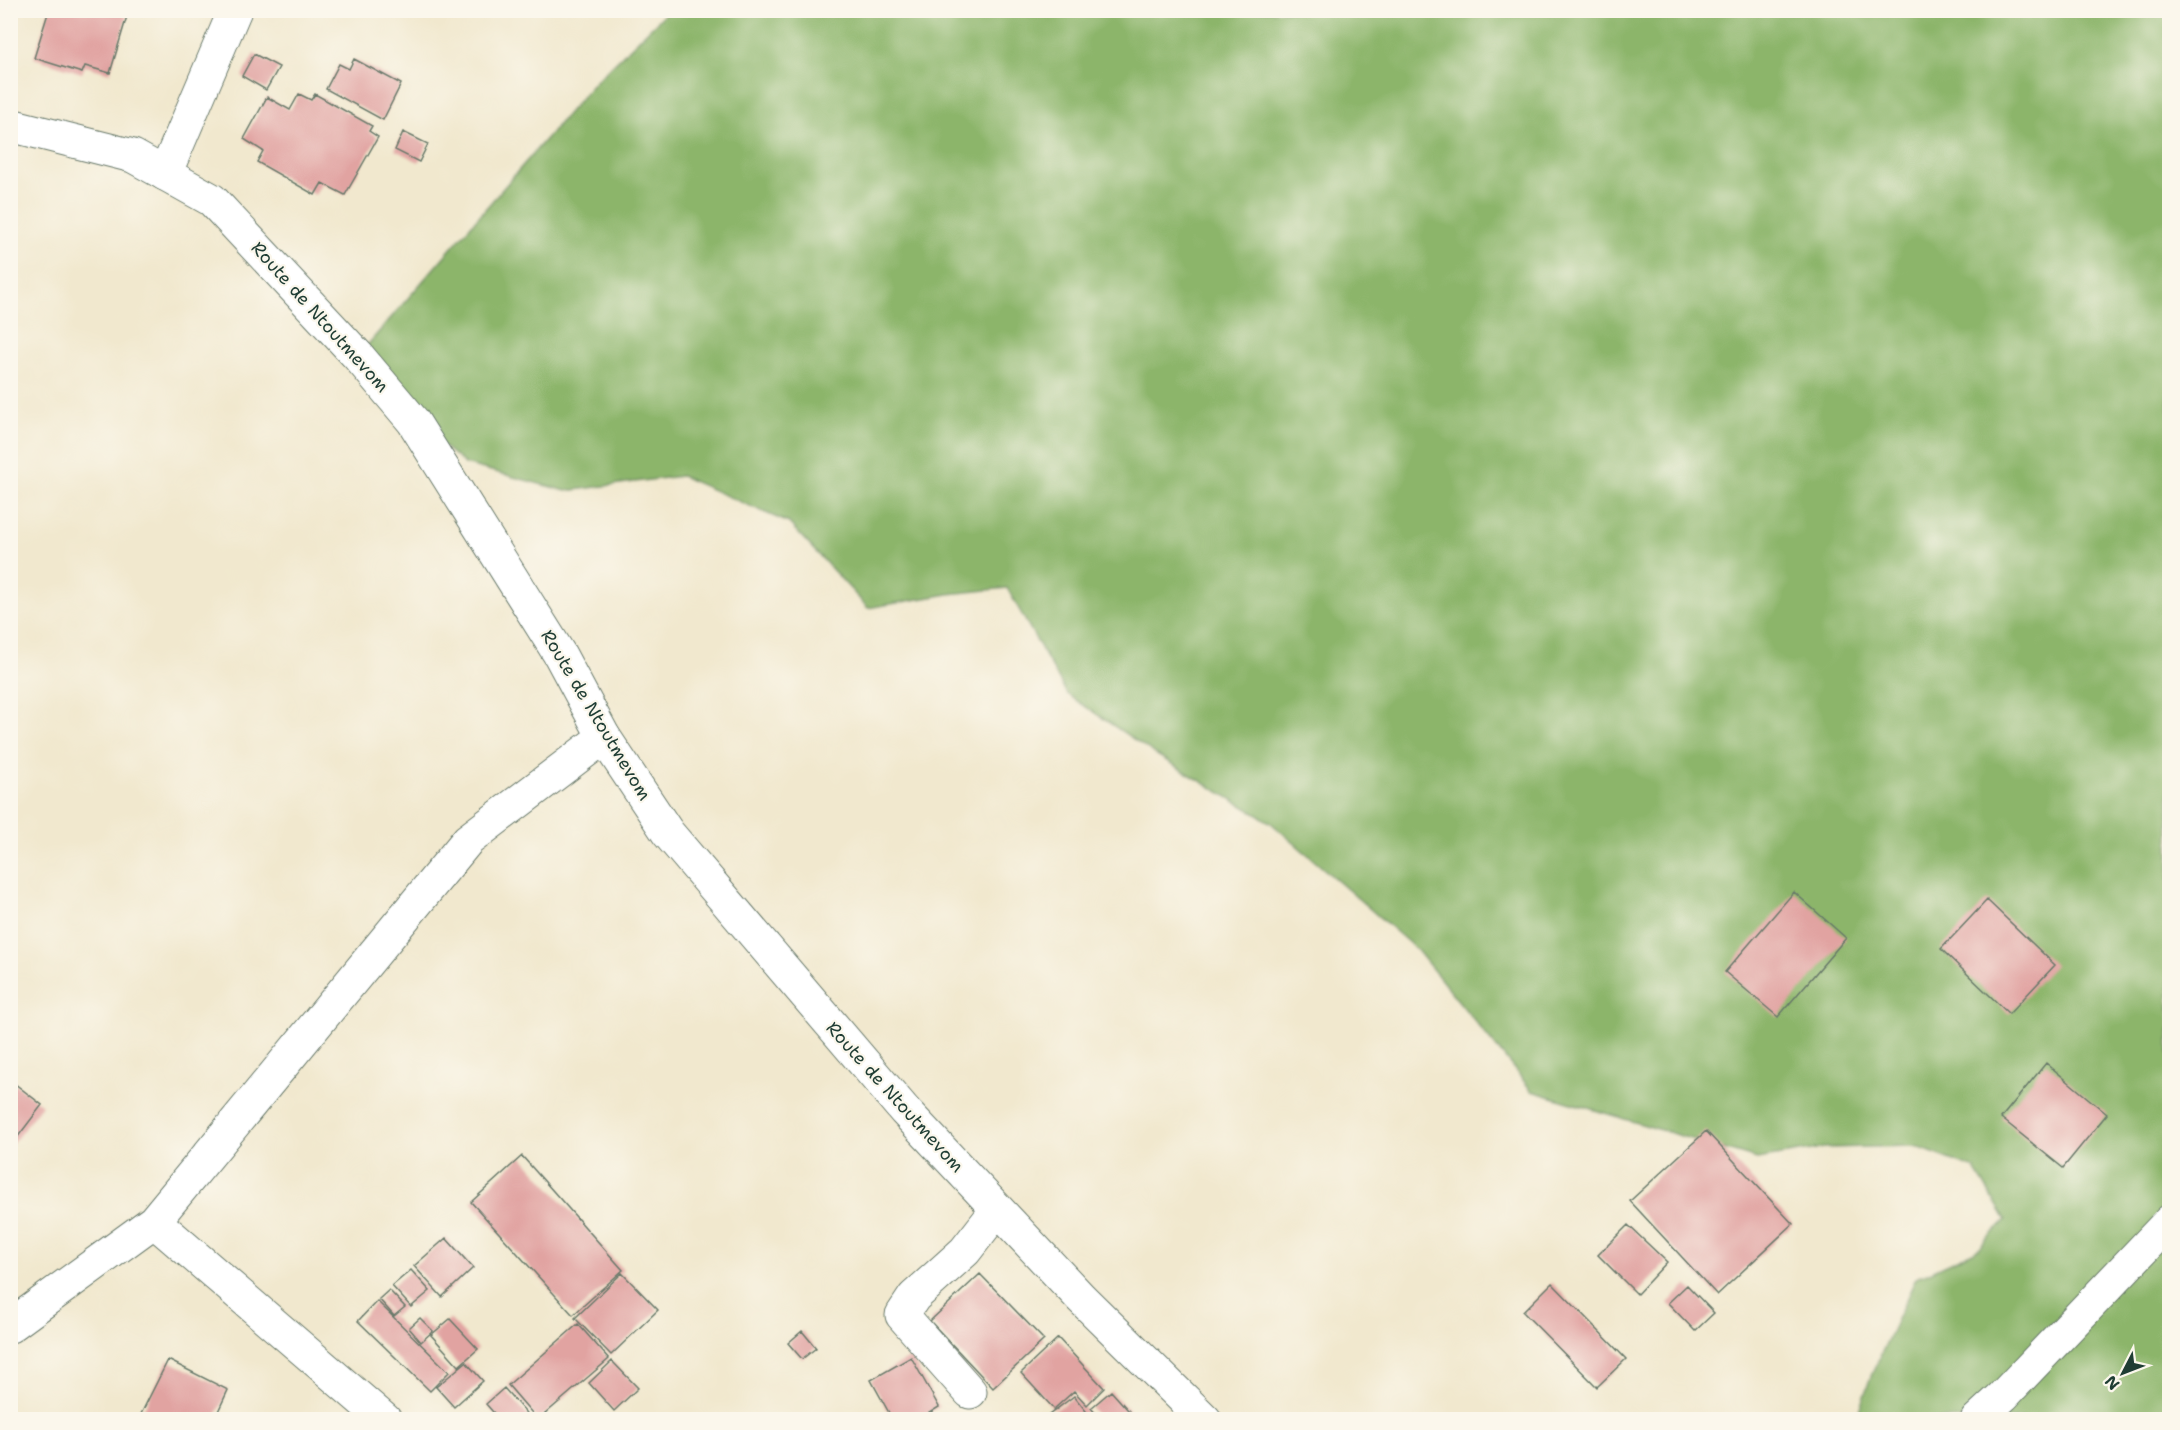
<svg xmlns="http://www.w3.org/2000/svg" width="2180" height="1430" viewBox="0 0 2180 1430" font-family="'Shantell Sans',sans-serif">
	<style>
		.forest { fill: #8cb56b; stroke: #567950; stroke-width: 1.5 }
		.building { fill: #e1a3a1 }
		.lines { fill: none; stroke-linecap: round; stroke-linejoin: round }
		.street-casing { stroke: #68796a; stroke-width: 35 }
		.secondary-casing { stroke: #68796a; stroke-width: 35 }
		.street { stroke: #fff; stroke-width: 33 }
		.secondary { stroke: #fff; stroke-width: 33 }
		.labels { text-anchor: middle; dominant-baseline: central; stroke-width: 4.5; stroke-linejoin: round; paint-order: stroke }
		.street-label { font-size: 18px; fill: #1f3d34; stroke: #fbf7ec }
	</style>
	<rect width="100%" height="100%" fill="#fbf7ec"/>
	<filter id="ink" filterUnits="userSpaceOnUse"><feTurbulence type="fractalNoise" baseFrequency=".0167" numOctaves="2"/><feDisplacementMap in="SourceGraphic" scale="12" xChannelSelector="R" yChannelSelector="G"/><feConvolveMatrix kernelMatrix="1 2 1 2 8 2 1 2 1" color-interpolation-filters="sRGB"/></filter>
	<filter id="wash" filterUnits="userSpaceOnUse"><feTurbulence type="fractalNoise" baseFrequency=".008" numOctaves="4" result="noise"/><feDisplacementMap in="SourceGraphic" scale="24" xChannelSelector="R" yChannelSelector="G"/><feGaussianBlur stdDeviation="1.35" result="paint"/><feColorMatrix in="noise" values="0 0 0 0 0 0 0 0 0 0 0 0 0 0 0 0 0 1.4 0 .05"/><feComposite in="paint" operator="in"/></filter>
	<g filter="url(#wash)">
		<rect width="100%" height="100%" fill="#f1e8ce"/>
		<!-- forest -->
		<path class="forest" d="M668,11H2169V1419H1856L1871,1376L1916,1278L1975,1251L2006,1220L1975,1169L1915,1146L1824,1148L1757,1159L1532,1091L1416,949L1270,822L1157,755L1067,694L1007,588L948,594L868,608L789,523L681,476L566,491L465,464L413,421L358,356L595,82Z"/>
		<g id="blocks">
			<!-- building -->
			<path class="building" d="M49,10H108L127,16L110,73L85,66L82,73L34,58Z
				M254,54L279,67L266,90L242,76Z
				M354,59L401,84L383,120L326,89L339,64L349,69Z
				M299,94L311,100L315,94L372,126L369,131L378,137L345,195L322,183L315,195L257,162L263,151L244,139L267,97L290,110Z
				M403,132L428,144L419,162L395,150Z
				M1794,892L1846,938L1778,1017L1725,972Z
				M1987,900L2055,965L2009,1014L1941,949Z
				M2046,1063L2107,1114L2063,1168L2001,1118Z
				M10,1080L42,1105L10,1147Z
				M1706,1131L1793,1224L1717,1295L1630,1201Z
				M522,1156L623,1270L573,1315L471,1202Z
				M1628,1225L1667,1262L1637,1294L1598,1255Z
				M446,1238L473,1268L442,1297L414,1266Z
				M411,1270L430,1291L411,1307L392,1286Z
				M622,1273L658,1310L611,1355L575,1318Z
				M980,1274L1044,1340L993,1388L930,1321Z
				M1552,1283L1626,1359L1597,1387L1523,1312Z
				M1687,1285L1714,1313L1695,1331L1668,1303Z
				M389,1290L405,1307L394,1316L379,1299Z
				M377,1301L449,1372L430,1391L358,1321Z
				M420,1318L433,1331L421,1342L409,1328Z
				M450,1319L478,1349L459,1366L431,1335Z
				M578,1324L609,1359L538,1420L508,1385Z
				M802,1331L816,1348L802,1359L788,1343Z
				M1058,1338L1104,1388L1087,1405L1074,1391L1054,1409L1021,1373Z
				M911,1357L939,1407L918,1420H893L871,1380Z
				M168,1360L228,1390L214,1420H138Z
				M612,1361L638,1388L614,1411L589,1383Z
				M466,1362L483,1381L454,1407L436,1387Z
				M504,1388L532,1420H500L486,1404Z
				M1111,1391L1137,1420H1101L1091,1408Z
				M1074,1396L1093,1420H1052L1049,1415Z"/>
		</g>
	</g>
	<g filter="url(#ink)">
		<use href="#blocks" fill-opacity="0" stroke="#68796a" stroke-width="1.5"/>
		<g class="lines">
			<defs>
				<path id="street" d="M165,174L235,10
					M154,1221L385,1420
					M10,1326L154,1221L468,840L604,737
					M970,1392L902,1315L914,1297L965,1251L997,1210
					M1977,1420L2003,1396L2170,1221"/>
				<path id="secondary" d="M10,125L133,156L212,200L358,356L413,421L560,655L604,737L668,833L905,1111L1081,1298L1205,1420"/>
			</defs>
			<!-- street casing -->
			<use href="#street" class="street-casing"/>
			<!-- secondary casing -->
			<use href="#secondary" class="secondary-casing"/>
			<!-- street -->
			<use href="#street" class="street"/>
			<!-- secondary -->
			<use href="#secondary" class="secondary"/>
		</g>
	</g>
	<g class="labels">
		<!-- street labels -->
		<g class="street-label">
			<text transform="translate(320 317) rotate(48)">Route de Ntoutmevom</text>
			<text transform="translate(596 715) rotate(59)">Route de Ntoutmevom</text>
			<text transform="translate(895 1097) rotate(48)">Route de Ntoutmevom</text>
		</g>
	</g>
	<!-- margin -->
	<rect width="2180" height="1430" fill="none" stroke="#fbf7ec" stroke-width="36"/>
	<!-- north arrow -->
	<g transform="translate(2123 1373) rotate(228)" stroke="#fbf7ec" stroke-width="4.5" paint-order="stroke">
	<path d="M0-4.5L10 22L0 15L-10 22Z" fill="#1f3d34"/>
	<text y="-9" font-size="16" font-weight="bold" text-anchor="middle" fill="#1f3d34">N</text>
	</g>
</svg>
